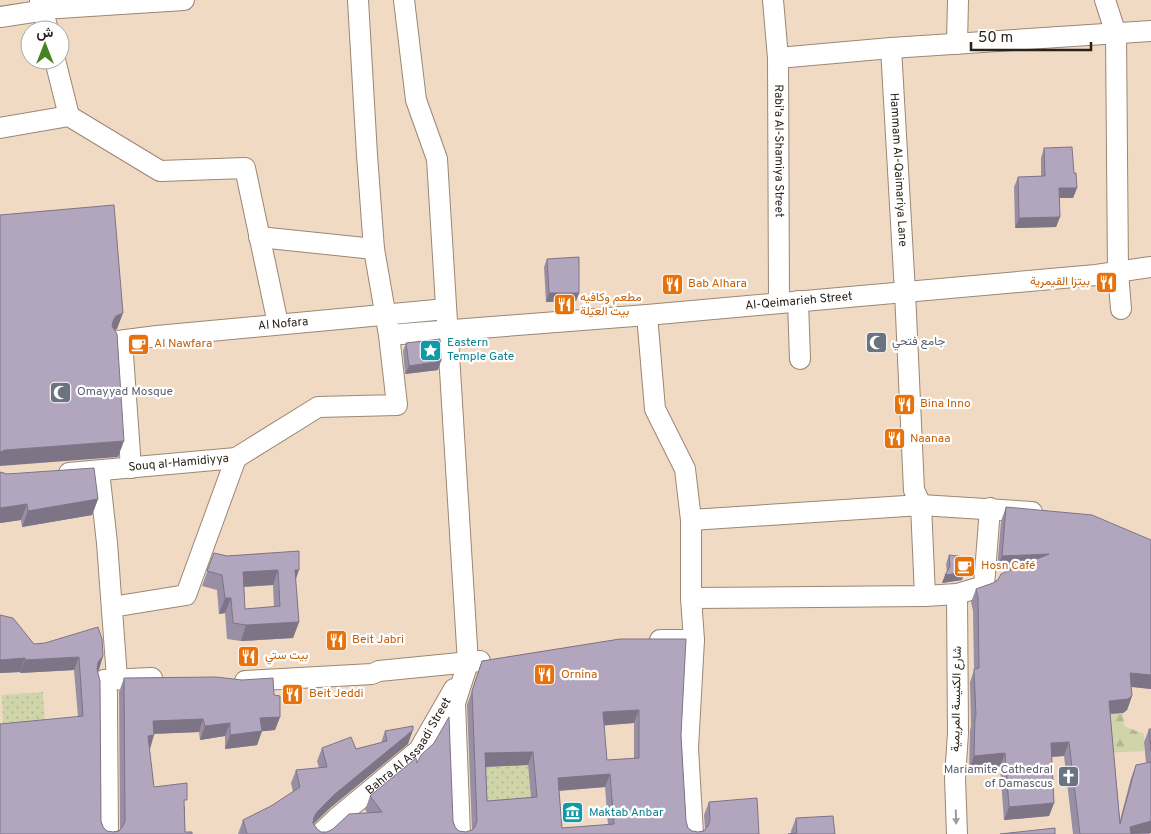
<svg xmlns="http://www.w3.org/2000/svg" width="1151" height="834" viewBox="0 0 1151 834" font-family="Overpass,Vazirmatn,sans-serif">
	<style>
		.grass { fill: url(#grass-dots) }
		.forest { fill: url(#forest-firs) }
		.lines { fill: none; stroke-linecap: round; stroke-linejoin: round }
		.minor-casing { stroke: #9b8772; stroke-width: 22 }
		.minor { stroke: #fff; stroke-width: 20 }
		.wall { fill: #998fa4; fill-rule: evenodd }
		.shaded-wall { fill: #7d7486 }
		.building { fill: #b2a6bf; stroke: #7d7486; fill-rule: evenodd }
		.oneway { fill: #9f9c98 }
		.labels { text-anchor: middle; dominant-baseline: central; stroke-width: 4.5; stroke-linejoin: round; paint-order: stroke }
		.street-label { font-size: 12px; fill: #2a221a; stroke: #fff }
		.food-label { font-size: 12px; fill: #c56008; stroke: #fff; text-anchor: start }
		.worship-label { font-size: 12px; fill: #5b616d; stroke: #fff; text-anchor: start }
		.culture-label { font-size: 12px; fill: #0d838f; stroke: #fff; text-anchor: start }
	</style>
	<defs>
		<pattern id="grass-dots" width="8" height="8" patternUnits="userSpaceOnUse" patternTransform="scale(1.25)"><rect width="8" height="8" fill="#cfd4a9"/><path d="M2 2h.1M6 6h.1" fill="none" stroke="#b2b691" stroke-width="1.8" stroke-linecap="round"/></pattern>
		<pattern id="forest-firs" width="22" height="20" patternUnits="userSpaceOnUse" patternTransform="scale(1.25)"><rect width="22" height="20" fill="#cfd4a9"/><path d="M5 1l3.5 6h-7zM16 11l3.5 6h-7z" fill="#b2b691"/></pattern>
	</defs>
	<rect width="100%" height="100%" fill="#f1dac4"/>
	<!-- grass -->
	<path class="grass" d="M43,692L45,724L3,726L2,695Z
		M528,765L532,811L483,814L480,767Z"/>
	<!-- forest -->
	<path class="forest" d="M1123,713L1124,726L1144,734V751L1107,753L1028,721Z"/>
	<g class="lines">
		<defs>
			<g id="minor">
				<path d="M40,0L48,30"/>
				<path d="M358,0L367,155L374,249L389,335"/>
				<path d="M404,0L416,100L437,159L468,663L455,703L460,834"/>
				<path id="s1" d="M773,0L778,58L779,303"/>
				<path d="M1105,0L1116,34L1118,272L1121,309"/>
				<path d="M0,17L33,12L43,9L184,0"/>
				<path d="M957,44L958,0"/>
				<path id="s2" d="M891,48L905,292L914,490L921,505L925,596"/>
				<path d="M778,58L891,48L1151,31"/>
				<path d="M55,60L69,116"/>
				<path d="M0,128L69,116L160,171L245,168L278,324"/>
				<path d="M259,237L374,249"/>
				<path d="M798,301L800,359"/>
				<path d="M647,315L655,409L685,469L691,520L921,505L1032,512"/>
				<path id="s3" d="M118,341L157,336L446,309"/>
				<path d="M122,341L131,468"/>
				<path d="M99,471L107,543L117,678"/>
				<path id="s4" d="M69,473L236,458L318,407L397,405L389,335L647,315L1096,275L1151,267"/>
				<path d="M691,520V598"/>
				<path d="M957,594L958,733L955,778L957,834"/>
				<path d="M112,607L186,595L236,458"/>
				<path d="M660,640H694"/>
				<path d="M245,681L372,674L379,671L480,661"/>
				<path d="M108,834L107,712V693L104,680L152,678"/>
				<path id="s5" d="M320,834L338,817L419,750L454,689"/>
				<path d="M693,834L688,748L694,640L691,598L925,596L957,594L984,586L990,508"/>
			</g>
		</defs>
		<!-- minor casing -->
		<use href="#minor" class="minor-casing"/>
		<!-- minor -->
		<use href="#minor" class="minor"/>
	</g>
	<!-- wall -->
	<path class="wall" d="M1044,148L1074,173L1077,188L1073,198H1059L1060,217L1056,227L1015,228L1014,187L1018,177L1041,176V158Z
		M547,259L579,293L576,301L546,302L544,267Z
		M406,343L438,370L405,374L403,351Z
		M0,472L98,499L92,515L22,527L21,520L0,523Z
		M1006,507L1151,540V689L1131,687L1132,696L1127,710L1123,713L1110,714L1120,820L1131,778L1136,765L1146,763L1144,742L1149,729H1151V833L1149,834H1073L1064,756L1052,757L1054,803L1049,816L1004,820L1000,767L969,770L970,730L971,726L970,682L974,670L973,611L971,602L976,589L993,583L1011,570H997L1001,521Z
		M299,551L295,580L299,622L293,638L241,641L227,639L225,613L219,614L217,590L202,586L214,553L227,556ZM273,585L274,607L245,609L244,587Z
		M949,555L962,580L942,583L947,572L946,564Z
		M0,615L34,644L103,656L98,671L101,821L103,827L107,831L113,832L120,830L119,692L124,678L274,695L280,717L275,730L262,731L257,745L225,749V736L200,740L199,732L154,734L149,749L154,787L185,807V832L0,834L78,717L74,670L20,673V672L0,673Z
		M620,639L681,735L686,821L688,828L692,831L698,832L705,830L704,815L709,802L759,834H238L243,820L271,806L293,792L291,783L296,770L319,768L317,761L322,748L356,749L381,743L385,731L408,744L330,808L314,824L317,829L321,832H327L368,813L365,810L370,796L417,763L453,821L455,827L459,831L466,832L472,830L467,705L482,661ZM634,723V758L607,760L604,725ZM528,765L531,798L487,801L486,767ZM605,787L608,825L562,828L559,791Z
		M796,818L835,834H791V831Z"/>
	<!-- shaded-wall -->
	<path class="shaded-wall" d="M1059,188H1077L1073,198H1055Z
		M1060,217L1056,227L1015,228L1019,218Z
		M549,293H579L576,301L546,302Z
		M123,313L117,329L110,332L113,321L116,316Z
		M441,361L438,370L405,374L409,366Z
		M124,441L118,457L0,466V452L5,450Z
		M98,499L92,515L22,527L28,511Z
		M27,504L21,520L0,523V508Z
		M1049,554L1044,568L997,570L1002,556Z
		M278,570L273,585L237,587L243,572Z
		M295,570H299L294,585Z
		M965,572L962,580L942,583L945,575Z
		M225,598H231L225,613L219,614Z
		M299,622L293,638L241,641L246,625Z
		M103,656L99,670L93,675L98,662Z
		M79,657L74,670L20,673L25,660Z
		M25,658L20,672L0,673V660Z
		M1130,673L1151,675V689L1125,686Z
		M1132,696L1127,710L1123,713L1104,714L1109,701Z
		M639,710L634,723L598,726L603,712Z
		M280,717L275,730L255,732L260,718Z
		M203,719L199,732L148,734L153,721Z
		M230,723L225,736L200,740L205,726Z
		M413,730L408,744L330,808L312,825L314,817L317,812L335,794Z
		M262,731L257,745L225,749L230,735Z
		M154,735L150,749H143L148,736Z
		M1069,742L1064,756L1046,757L1051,743Z
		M533,752L528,765L480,767L485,753Z
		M1005,753L1000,767L969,770L974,756Z
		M610,774L605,787L553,791L558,778Z
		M1054,803L1049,816L1004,820L1009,807Z
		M1151,821V833L1128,834L1130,827Z"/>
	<!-- building -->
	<path class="building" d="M1072,147L1074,173H1076L1077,188H1059L1060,217L1019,218L1018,177L1045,176L1044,148Z
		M114,205L123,313L116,316L113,321L112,326L117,334L124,441L5,450L0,452V215Z
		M579,257V293H549L547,259Z
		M440,339L441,361L409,366L406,343Z
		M94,468L98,499L28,511L27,504L0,508V472L7,474Z
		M1006,507L1092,515L1151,540V675L1130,673L1132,696L1128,699L1109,701L1120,824L1136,765L1151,762V821L1130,827L1131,834H1080L1069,742L1051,743L1054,803L1009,807L1005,753L974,756L975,716H976L974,669L979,668L978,597L976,589L993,583L998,580L1001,574L1049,554L1002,556Z
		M299,551V570H295L299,622L246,625L233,623L231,598H225L222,575L207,571L214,553L227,556ZM278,570L280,606L245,609L243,572Z
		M949,555L965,557V572L945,575L950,566Z
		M0,615L13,618L34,644L45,643L98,627L102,639L103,656L98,662L97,669L100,681L101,821L103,827L107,831L113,832L119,831L123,826L125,821L124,678L216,677L242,680L273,678L274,695L280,696V717L260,718L262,731L230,735V723L205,726L203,719L153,721L154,735L148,736L154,787L187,783V800H184L185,832H192V834H0V724L83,716L79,657L25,660V658L0,660Z
		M620,639H686L681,735L686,821L688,828L692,831L698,832L704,831L708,826L710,820L709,802L757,798L759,834H247L243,820L271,806L300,787L296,770L327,767L322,748L351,737L356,749L387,741L385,731L413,726V730L335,794L317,812L314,817L313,823L317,829L321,832H327L333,829L349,814L382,812L370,796L416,758L417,763L421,755L434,743L449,717L453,821L455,827L459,831L466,832L472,830L475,827L477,821L472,691L482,661ZM639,710V758L607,760L603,712ZM533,752L537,797L487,801L485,753ZM610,774L614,824L562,828L558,778Z
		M1149,729H1151V751Z
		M833,816L835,834H788L797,833L796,818Z
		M1055,828V834H1000Z"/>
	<!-- one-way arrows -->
	<defs><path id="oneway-solid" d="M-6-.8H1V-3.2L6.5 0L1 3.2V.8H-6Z" transform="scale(1.25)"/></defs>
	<use class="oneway" href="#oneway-solid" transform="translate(956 817) rotate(88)"/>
	<!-- icons -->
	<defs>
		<symbol id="restaurant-square" viewBox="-11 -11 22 22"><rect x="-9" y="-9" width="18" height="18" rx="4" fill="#e8710a" stroke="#fff"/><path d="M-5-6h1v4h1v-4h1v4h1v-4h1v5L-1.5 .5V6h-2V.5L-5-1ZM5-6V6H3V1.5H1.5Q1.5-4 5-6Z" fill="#fff"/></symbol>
		<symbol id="mosque-square" viewBox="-11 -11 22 22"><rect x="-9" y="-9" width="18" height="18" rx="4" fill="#6b7280" stroke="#fff"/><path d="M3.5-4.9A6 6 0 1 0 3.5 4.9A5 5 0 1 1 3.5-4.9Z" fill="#fff"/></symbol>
		<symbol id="cafe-square" viewBox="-11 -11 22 22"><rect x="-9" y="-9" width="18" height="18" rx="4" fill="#e8710a" stroke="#fff"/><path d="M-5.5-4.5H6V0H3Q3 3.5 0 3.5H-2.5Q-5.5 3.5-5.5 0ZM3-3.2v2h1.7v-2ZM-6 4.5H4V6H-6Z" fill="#fff"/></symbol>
		<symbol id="sight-square" viewBox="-11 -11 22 22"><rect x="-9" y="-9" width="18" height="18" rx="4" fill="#0f9aa8" stroke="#fff"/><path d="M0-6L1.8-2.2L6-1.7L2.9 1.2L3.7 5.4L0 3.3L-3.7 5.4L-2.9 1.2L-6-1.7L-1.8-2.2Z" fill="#fff"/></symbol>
		<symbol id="church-square" viewBox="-11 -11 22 22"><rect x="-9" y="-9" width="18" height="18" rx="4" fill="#6b7280" stroke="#fff"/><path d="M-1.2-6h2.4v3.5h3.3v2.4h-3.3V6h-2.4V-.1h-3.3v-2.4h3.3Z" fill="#fff"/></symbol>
		<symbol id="museum-square" viewBox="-11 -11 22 22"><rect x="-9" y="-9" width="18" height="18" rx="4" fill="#0f9aa8" stroke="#fff"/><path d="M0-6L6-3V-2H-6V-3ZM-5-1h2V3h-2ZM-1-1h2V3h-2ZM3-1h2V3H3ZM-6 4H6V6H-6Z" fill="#fff"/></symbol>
	</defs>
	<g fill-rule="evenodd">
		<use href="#restaurant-square" x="1094" y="270" width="25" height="25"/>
		<use href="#restaurant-square" x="660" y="272" width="25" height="25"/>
		<use href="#restaurant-square" x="552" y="292" width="25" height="25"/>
		<use href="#mosque-square" x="864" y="330" width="25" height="25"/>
		<use href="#cafe-square" x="126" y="332" width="25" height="25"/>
		<use href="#sight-square" x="418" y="338" width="25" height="25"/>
		<use href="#mosque-square" x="48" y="380" width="25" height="25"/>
		<use href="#restaurant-square" x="892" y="392" width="25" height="25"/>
		<use href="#restaurant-square" x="882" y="426" width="25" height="25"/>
		<use href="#cafe-square" x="952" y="554" width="25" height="25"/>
		<use href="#restaurant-square" x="324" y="628" width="25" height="25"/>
		<use href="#restaurant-square" x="236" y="644" width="25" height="25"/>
		<use href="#restaurant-square" x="532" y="662" width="25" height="25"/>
		<use href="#restaurant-square" x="280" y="682" width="25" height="25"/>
		<use href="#church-square" x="1056" y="764" width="25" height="25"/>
		<use href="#museum-square" x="560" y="800" width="25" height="25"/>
	</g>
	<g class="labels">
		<!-- street labels -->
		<g class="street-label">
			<text stroke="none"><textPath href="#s1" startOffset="151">Rabi'a Al-Shamiya Street</textPath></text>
			<text stroke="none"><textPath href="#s2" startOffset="122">Hammam Al-Qaimariya Lane</textPath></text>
			<text stroke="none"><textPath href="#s4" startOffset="825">Al-Qeimarieh Street</textPath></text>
			<text stroke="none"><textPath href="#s3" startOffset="166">Al Nofara</textPath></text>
			<text stroke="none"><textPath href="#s4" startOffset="110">Souq al-Hamidiyya</textPath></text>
			<text transform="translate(957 699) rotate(-89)">شارع الكنيسة المريمية</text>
			<text stroke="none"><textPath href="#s5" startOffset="126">Bahra Al Assaadi Street</textPath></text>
		</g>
		<!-- food labels -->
		<g class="food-label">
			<text x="1090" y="282" text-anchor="end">بيتزا القيمرية</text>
			<text x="688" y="284">Bab Alhara</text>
			<text x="580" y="298">مطعم وكافيه<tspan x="580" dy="14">بيت العيلة</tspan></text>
			<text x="154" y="344">Al Nawfara</text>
			<text x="920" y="404">Bina Inno</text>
			<text x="910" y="439">Naanaa</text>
			<text x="981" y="566">Hosn Café</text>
			<text x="352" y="640">Beit Jabri</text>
			<text x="265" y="656">بيت ستي</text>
			<text x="561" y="675">Ornina</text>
			<text x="309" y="694">Beit Jeddi</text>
		</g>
		<!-- worship labels -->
		<g class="worship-label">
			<text x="892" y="342">جامع فتحي</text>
			<text x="77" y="392">Omayyad Mosque</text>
			<text x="1053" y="770" text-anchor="end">Mariamite Cathedral<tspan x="1053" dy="14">of Damascus</tspan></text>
		</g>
		<!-- culture labels -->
		<g class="culture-label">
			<text x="447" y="343">Eastern<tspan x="447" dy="14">Temple Gate</tspan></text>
			<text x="589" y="813">Maktab Anbar</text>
		</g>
	</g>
	<!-- north arrow -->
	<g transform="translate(45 45)"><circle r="24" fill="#ffffff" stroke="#aaa7a3"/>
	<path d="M0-4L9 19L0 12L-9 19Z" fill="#46821f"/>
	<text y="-8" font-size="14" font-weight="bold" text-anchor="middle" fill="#2a221a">ش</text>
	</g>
	<!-- scale -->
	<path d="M971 42v8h120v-8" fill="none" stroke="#2a221a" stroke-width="2.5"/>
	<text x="978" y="42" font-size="15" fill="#2a221a" stroke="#ffffff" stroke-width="4" paint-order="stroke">50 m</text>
</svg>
